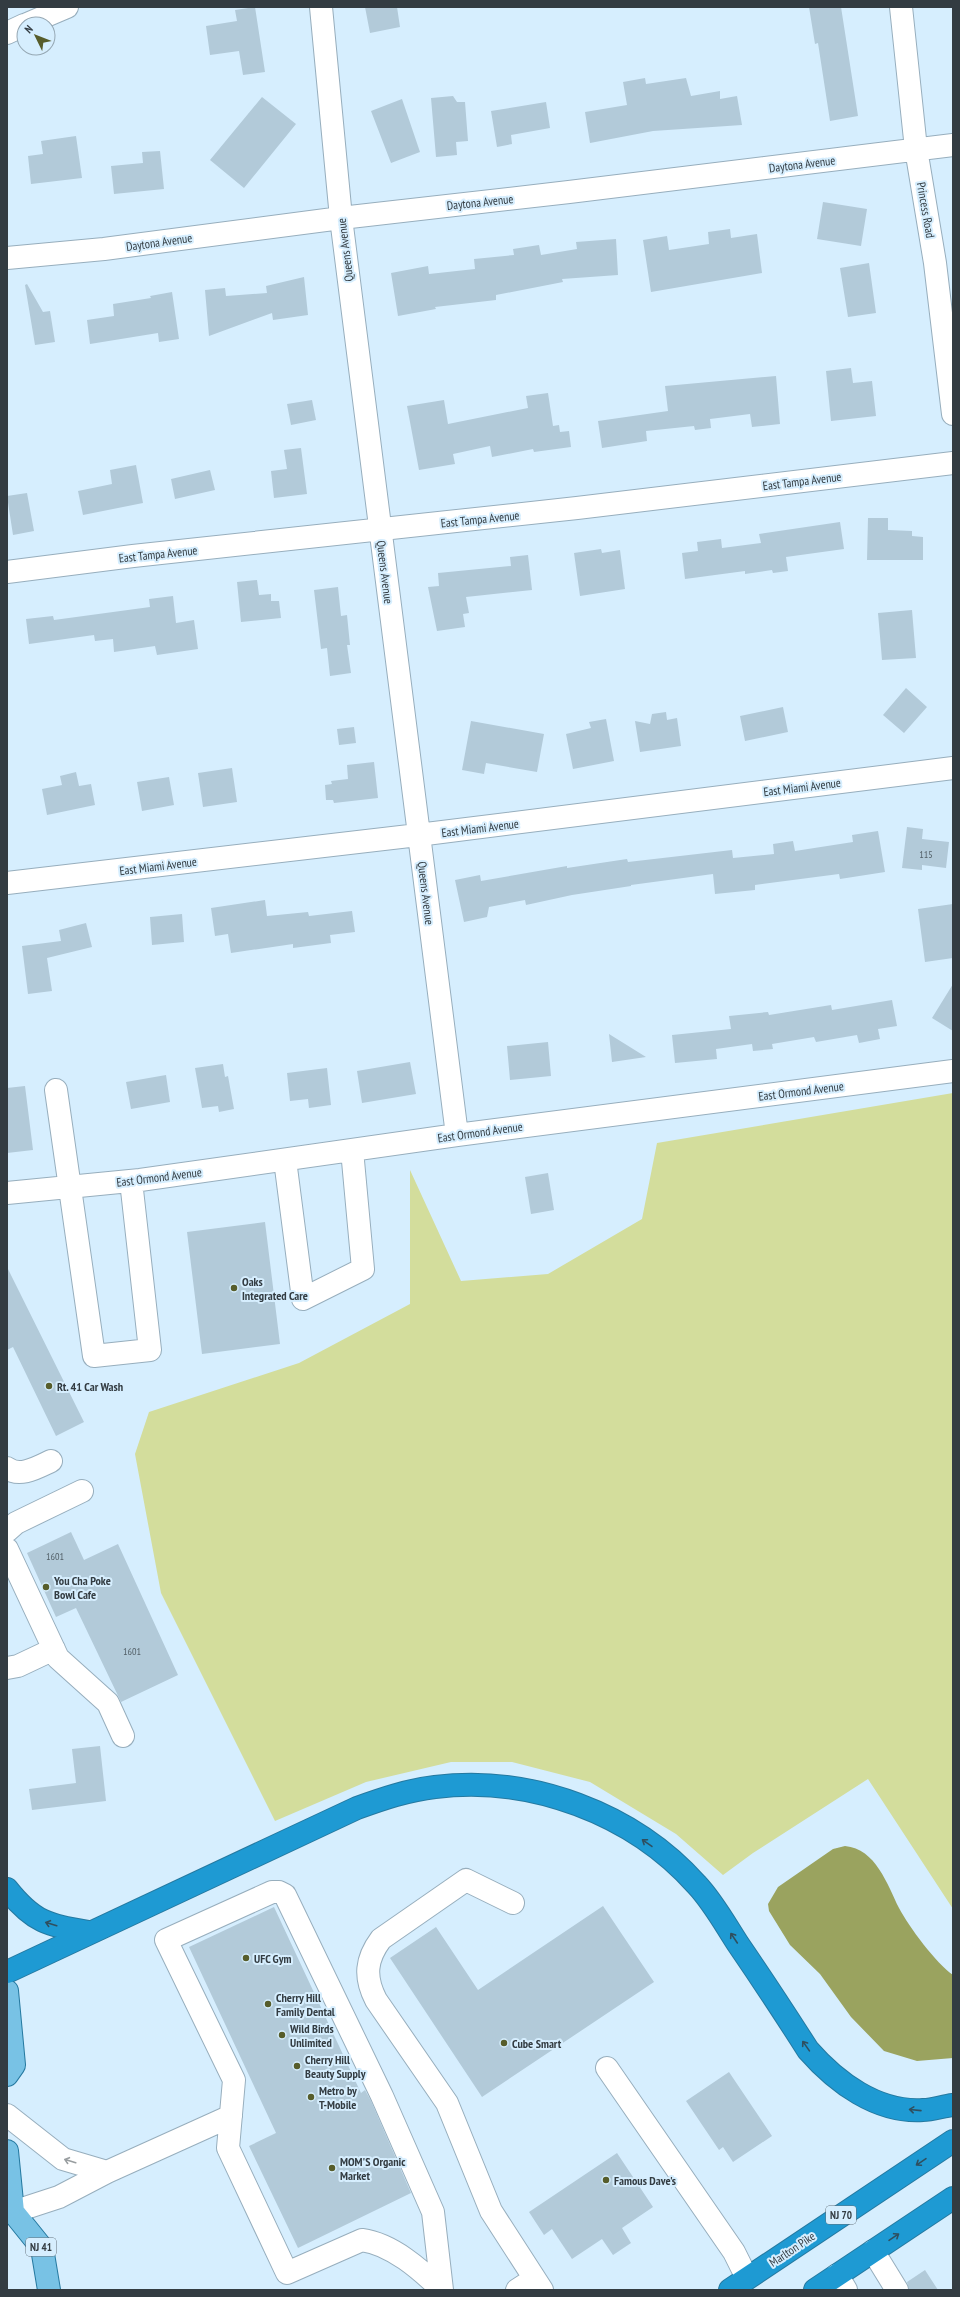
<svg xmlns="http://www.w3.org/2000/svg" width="960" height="2297" viewBox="0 0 960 2297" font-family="'PT Sans Narrow',sans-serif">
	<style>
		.green { fill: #d3dd9c }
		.water { fill: #9aa35f }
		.building { fill: #b2cad9 }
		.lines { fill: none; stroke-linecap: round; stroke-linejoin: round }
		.minor-casing { stroke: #97aebd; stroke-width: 24 }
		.major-casing { stroke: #2579a0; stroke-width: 24 }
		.highway-casing { stroke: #2579a0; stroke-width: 24 }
		.minor { stroke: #fff; stroke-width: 22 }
		.major { stroke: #78c2e5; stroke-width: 22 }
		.highway { stroke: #1e9ad3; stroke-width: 22 }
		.oneway { stroke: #2f4f5f }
		.oneway2 { stroke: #999ea0 }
		.poi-dot { fill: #575d2b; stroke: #d6eefe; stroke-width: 1.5 }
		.labels { text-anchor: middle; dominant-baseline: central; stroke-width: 4; stroke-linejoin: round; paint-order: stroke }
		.number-label { font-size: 10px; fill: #536068 }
		.shield { fill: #d6eefe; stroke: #64717a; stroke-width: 1 }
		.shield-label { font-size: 11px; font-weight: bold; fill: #333c42 }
		.street-label { font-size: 12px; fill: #333c42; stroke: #d6eefe }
		.poi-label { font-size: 12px; font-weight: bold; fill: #333c42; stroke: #d6eefe; text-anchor: start }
	</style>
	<rect width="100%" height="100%" fill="#d6eefe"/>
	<!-- green -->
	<path class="green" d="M953,1093V1909L868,1779L753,1853L723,1875L676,1834L590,1782L512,1762H451L366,1782L275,1821L161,1593L135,1454L149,1412L299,1363L410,1304V1170L461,1281L548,1274L642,1219L657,1143Z"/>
	<!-- water -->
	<path class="water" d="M845,1846C876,1849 887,1884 899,1908C909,1927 936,1963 953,1975V2058L917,2061L884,2051L851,2017L820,1974L790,1945L769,1911L768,1904L778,1887L833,1849Z"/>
	<!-- building -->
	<path class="building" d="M255,7L265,72L243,75L239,51L210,55L206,26L237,21L235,10Z
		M365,7H397L400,27L370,33Z
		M809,7H841L858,116L830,121L818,43L815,44Z
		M645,78L646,84L686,78L691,96L720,91V99L737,96L742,125L653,131L590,143L585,112L627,105L623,82Z
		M453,96L457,102H465L468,141L456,142L457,155L436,157L431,98Z
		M262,97L296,124L244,188L210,160Z
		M402,99L420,152L391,163L371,111Z
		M546,102L550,128L511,135L512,144L497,147L491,111Z
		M76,136L82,178L31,184L28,156L43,154L41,141Z
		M160,151L164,189L114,194L111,166L143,163L142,152Z
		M823,202L867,209L861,246L817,239Z
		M730,229L731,238L757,234L762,273L651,292L643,240L667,236L669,250L709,244L708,232Z
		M616,239L618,275L562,279L563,282L496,295V300L435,307L436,309L398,316L391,273L428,266L429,274L475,269L474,259L514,255L513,249L539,245L541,255L577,249L576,242Z
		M869,263L876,313L848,317L840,268Z
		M304,277L308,315L273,320L272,313L209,336L205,290L225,288L226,296L267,293L266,286Z
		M27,284L43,312L50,311L55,342L35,345L25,285Z
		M172,292L179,339L159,342L158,333L90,344L87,320L114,316L113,304L151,298L150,296Z
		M851,368L853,383L872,381L876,416L831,421L826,371Z
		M776,376L780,424L752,427L750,414L710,419L711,428L695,430L694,426L646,431L647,441L602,448L598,421L668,411L665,386Z
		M548,393L553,426L559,425L560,432L569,431L571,447L534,452L533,449L492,457L490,446L453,454L455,464L419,470L407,406L444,400L448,424L528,408L526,396Z
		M312,400L316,420L291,425L287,404Z
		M301,448L307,494L274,498L271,471L287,469L284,450Z
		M136,465L143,503L83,515L78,491L112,484L110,470Z
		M210,470L215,490L175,499L171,479Z
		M27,493L34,531L13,535L7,496Z
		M868,518H888V530L912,531V536L923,537V560H867Z
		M840,522L844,549L786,557L788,571L773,573L772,570L745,574V571L685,579L682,553L698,551L697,542L721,539L722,548L761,543L759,534Z
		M601,549L602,553L620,550L625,589L580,596L574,553Z
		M528,555L532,590L466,597L469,613L463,614L465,627L437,631L428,587L439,586L438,573L511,566L510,557Z
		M257,580L259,595L271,594V601H279L281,618L241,622L237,582Z
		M338,587L341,616L347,615L350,645H347L351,673L330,676L327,648L321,649L314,590Z
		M173,596L176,623L194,620L198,649L157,655L155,646L114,652L113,639L95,641L94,635L29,644L26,619L53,616L54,620L150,607L149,599Z
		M912,610L916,658L882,660L878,613Z
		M906,688L927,707L904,733L883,715Z
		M783,707L788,732L745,741L740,716Z
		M666,712L667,720L677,718L681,746L640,752L635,721L650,724L652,714Z
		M606,719L614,761L573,769L566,734L591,728L589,722Z
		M471,721L544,734L537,772L486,763L484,774L462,770Z
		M354,727L356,743L339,745L337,729Z
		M374,762L378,798L334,803L333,800H326L325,785L332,784L331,781L348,779L347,765Z
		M232,768L237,802L203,807L198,773Z
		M76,772L79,786L91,784L95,805L47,815L42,789L62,785L60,776Z
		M169,777L174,805L142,811L137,782Z
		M907,827L923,829L922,839L949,842L946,868L922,865V870L902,868Z
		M878,831L885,872L840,879L839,874L755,885V890L715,894L713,874L631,885V886L572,895L526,905L525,900L489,907L487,917L464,922L455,880L480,875L481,881L567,866V868L627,859L628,862L732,850L733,858L774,854L773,844L793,841L795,851L853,842L852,835Z
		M265,900L267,916L308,912L309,916L352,911L355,932L330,935L331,943L293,948V944L231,953L228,934L215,936L211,908Z
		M953,904V958L925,962L918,909Z
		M182,914L184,942L152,945L150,917Z
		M86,923L92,947L47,958L52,991L28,994L22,946L61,941L59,930Z
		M953,984V1031L932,1018Z
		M892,1000L897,1026L878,1029L880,1039L859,1043L857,1035L816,1042L814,1037L772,1044L773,1049L753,1051L752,1044L716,1049L717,1059L675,1063L672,1035L731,1029L729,1016L768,1012L769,1015L831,1005L832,1010Z
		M609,1034L646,1057L612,1062Z
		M548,1042L551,1076L510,1080L507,1046Z
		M410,1062L416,1094L362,1103L357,1071Z
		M223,1064L225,1077L228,1076L234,1109L219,1112L218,1106L202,1108L195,1068Z
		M327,1068L331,1105L309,1108L308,1099L290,1101L287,1073Z
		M166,1075L170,1102L131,1109L126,1082Z
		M25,1086L33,1150L7,1153V1088Z
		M548,1173L554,1210L531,1214L525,1177Z
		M265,1222L280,1344L202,1354L187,1232Z
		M7,1267L84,1422L56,1436L13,1347L7,1350Z
		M71,1532L84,1560L118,1544L178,1675L121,1702L76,1608L56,1617L27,1553Z
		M100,1746L106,1801L32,1810L29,1789L76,1783L72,1749Z
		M603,1906L654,1982L482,2097L390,1958L436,1927L478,1990Z
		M274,1907L361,2093L365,2090L371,2101L411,2193L298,2248L249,2146L276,2133L189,1947Z
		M729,2072L772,2136L733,2162L723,2147L719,2150L686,2101Z
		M617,2153L653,2207L622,2228L631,2243L613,2255L602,2239L572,2259L552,2229L544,2235L529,2212Z
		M925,2270L938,2290H909L907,2282Z"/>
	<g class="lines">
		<defs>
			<path id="minor" d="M321,7L341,218L457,1135
				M901,7L916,149L935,263L953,414
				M27,24L67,7
				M7,33L24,25
				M7,258L104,249L341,218L569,192L953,145
				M7,572L133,556L577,508L953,463
				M7,883L418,835L953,768
				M56,1090L94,1356L150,1350L131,1181
				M285,1160L303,1299L363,1269L352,1150
				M7,1193L140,1180L457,1135L953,1071
				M7,1468C20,1478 38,1467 51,1461
				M7,1531L16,1523L82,1491
				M7,1549L58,1658L108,1703L123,1736
				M7,1668L18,1666L54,1649
				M513,1903L466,1880L381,1939C366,1959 364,1977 376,2000L447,2103L491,2211L542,2290
				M607,2068L734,2252L747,2278
				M7,2115L63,2159L107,2172
				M13,2212L59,2197L107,2172L231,2116
				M873,2251L897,2290
				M837,2275L846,2290
				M442,2290C421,2270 392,2244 362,2240L287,2273L228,2148L234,2080L166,1940L272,1892H279L285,1895L382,2096L433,2212L442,2290
				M517,2290L534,2279"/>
			<path id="major" d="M7,1991L14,2065L7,2075
				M7,2151L13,2212L42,2248L49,2290"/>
			<path id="highway" d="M7,1889C34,1923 48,1925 89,1932
				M7,1972L357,1808C382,1799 408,1790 435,1787C530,1775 633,1813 697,1885C713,1902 725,1924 738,1944C762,1979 785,2014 808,2050C836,2082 877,2113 923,2110C933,2110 943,2106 953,2105
				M730,2290L953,2141
				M815,2290L953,2198"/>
		</defs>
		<!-- minor casing -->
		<use href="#minor" class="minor-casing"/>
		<!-- major casing -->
		<use href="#major" class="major-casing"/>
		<!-- highway casing -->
		<use href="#highway" class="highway-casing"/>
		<!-- minor -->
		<use href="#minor" class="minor"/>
		<!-- major -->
		<use href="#major" class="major"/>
		<!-- highway -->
		<use href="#highway" class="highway"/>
	</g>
	<!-- one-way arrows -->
	<defs><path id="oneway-shaft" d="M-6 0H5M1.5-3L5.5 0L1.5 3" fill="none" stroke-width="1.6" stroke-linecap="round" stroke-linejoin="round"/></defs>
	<g class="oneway">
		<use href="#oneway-shaft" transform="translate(647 1843) rotate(-145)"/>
		<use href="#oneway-shaft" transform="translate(51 1924) rotate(-163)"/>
		<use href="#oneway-shaft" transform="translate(734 1938) rotate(-124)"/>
		<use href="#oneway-shaft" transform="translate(806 2046) rotate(-125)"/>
		<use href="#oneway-shaft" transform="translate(915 2110) rotate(-174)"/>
		<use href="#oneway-shaft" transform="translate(921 2162) rotate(146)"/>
		<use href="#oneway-shaft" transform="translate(894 2237) rotate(-34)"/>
	</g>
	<use class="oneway2" href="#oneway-shaft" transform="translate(70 2161) rotate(-163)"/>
	<!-- markers -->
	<g class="poi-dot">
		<circle cx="234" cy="1288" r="4"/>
		<circle cx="49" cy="1386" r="4"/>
		<circle cx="46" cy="1587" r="4"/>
		<circle cx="246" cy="1958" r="4"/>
		<circle cx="268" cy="2004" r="4"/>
		<circle cx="282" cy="2035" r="4"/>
		<circle cx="504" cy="2043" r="4"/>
		<circle cx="297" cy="2066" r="4"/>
		<circle cx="311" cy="2097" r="4"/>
		<circle cx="332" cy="2168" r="4"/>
		<circle cx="606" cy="2180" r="4"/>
	</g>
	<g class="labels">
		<!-- number labels -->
		<g class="number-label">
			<text x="926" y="854">115</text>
			<text x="55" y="1556">1601</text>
			<text x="132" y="1651">1601</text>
		</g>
		<!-- shield labels -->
		<g class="shield">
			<rect x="826" y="2206" width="30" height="18" rx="3"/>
			<rect x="26" y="2238" width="30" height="18" rx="3"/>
		</g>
		<g class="shield-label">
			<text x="841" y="2215">NJ 70</text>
			<text x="41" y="2247">NJ 41</text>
		</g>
		<!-- street labels -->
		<g class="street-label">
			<text transform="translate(802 164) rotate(-7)">Daytona Avenue</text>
			<text transform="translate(480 202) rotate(-6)">Daytona Avenue</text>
			<text transform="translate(926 210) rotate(80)">Princess Road</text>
			<text transform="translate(159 242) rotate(-8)">Daytona Avenue</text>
			<text transform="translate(345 250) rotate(-97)">Queens Avenue</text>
			<text transform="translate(802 481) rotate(-7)">East Tampa Avenue</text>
			<text transform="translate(480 519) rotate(-6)">East Tampa Avenue</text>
			<text transform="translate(158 554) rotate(-6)">East Tampa Avenue</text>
			<text transform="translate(385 572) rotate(83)">Queens Avenue</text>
			<text transform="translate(802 787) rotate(-7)">East Miami Avenue</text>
			<text transform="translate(480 828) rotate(-7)">East Miami Avenue</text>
			<text transform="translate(158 866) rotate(-7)">East Miami Avenue</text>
			<text transform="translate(426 893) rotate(83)">Queens Avenue</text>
			<text transform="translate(801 1091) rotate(-7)">East Ormond Avenue</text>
			<text transform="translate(480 1132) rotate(-8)">East Ormond Avenue</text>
			<text transform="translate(159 1177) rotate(-7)">East Ormond Avenue</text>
			<text transform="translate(792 2249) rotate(-34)">Marlton Pike</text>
		</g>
		<!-- poi labels -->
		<g class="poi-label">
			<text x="242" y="1281">Oaks<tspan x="242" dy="14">Integrated Care</tspan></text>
			<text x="57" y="1386">Rt. 41 Car Wash</text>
			<text x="54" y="1580">You Cha Poke<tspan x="54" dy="14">Bowl Cafe</tspan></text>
			<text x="254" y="1958">UFC Gym</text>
			<text x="276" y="1997">Cherry Hill<tspan x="276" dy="14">Family Dental</tspan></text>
			<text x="290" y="2028">Wild Birds<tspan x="290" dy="14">Unlimited</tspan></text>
			<text x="512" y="2043">Cube Smart</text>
			<text x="305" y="2059">Cherry Hill<tspan x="305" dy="14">Beauty Supply</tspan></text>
			<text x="319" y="2090">Metro by<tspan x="319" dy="14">T-Mobile</tspan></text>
			<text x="340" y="2161">MOM'S Organic<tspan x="340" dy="14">Market</tspan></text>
			<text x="614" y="2180">Famous Dave's</text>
		</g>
	</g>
	<!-- border -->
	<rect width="960" height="2297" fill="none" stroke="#333c42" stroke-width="16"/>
	<!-- north arrow -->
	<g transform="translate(36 36) rotate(313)"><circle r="19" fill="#d6eefe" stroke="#95a7b3"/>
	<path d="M0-3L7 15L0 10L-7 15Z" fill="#575d2b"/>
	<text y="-6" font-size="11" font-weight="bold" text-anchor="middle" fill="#333c42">N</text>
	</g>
</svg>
